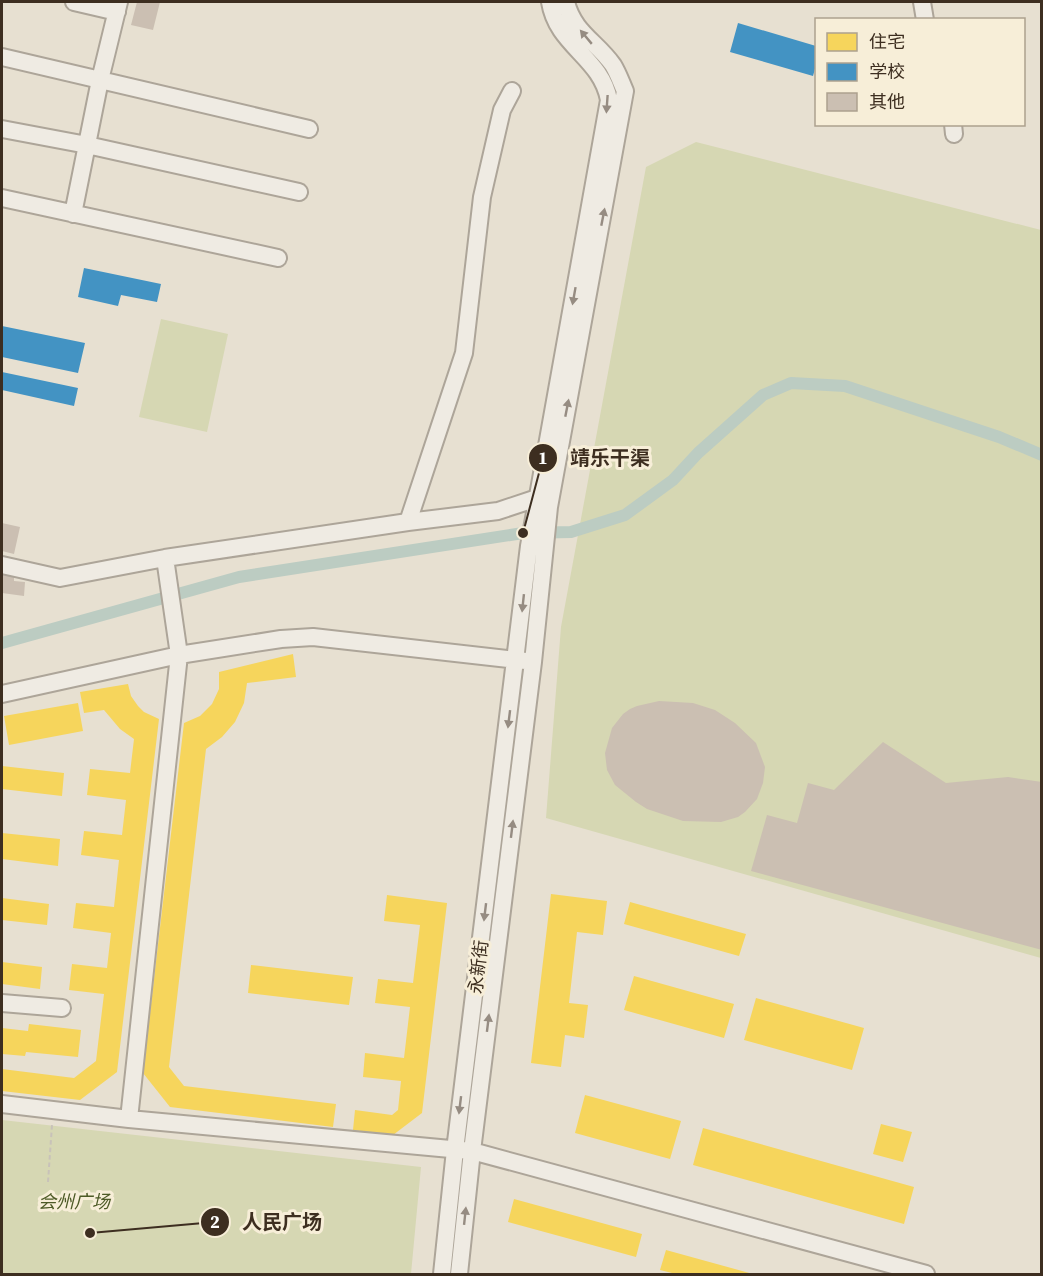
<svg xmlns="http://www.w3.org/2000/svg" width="1043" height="1276" viewBox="0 0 1043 1276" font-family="'Source Serif 4','Noto Sans SC',serif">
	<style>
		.green { fill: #d6d7b3 }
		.homes { fill: #f6d55c }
		.schools { fill: #4393c3 }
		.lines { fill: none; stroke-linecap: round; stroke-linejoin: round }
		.canal { stroke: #bcccc2; stroke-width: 12 }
		.building { fill: #cbbfb2 }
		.minor-casing { stroke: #ada599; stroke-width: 20 }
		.path { stroke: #c8c2b9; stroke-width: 2; stroke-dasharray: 4.5 3; stroke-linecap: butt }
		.minor { stroke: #efebe3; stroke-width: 16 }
		.oneway { fill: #968c82 }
		.labels { text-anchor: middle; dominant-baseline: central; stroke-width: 6; stroke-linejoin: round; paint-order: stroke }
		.street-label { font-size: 18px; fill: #3d2e20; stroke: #f7eed8 }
		.park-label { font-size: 18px; font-style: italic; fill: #4d5a26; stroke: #f7eed8 }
		.leader { fill: none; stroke: #3d2e20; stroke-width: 2 }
		.callout-dot { fill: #3d2e20; stroke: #f7eed8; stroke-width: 2 }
		.mark-label { font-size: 18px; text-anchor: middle; font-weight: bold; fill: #fff }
		.callout-label { font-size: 20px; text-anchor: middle; font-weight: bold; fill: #3d2e20; stroke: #f7eed8; stroke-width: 6; stroke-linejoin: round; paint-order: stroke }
	</style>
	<rect width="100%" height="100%" fill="#e7e0d1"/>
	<!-- green -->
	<path class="green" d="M696,142L1041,230V958L546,818L561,627L646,167Z
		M161,319L228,334L207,432L139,417Z
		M2,1120L421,1167L411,1274H2Z"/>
	<!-- homes -->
	<path class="homes" d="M293,654L296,677L247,683L244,703L235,722L222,737L206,749L169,1067L184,1086L336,1104L333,1127L170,1107L143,1073L184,723L200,716L212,704L219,689V672Z
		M128,684L131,696L138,706L144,712L159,719L117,1072L80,1100L2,1091V1069L74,1078L96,1061L104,994L69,990L72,964L107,968L111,933L73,928L76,903L114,907L119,860L81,855L84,831L122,835L126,800L87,795L90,769L130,773L134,739L120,729L104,710L84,713L80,692Z
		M78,703L83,731L9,745L4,716Z
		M2,766L64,773L62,796L2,789Z
		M2,833L60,839L58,866L2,859Z
		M551,894L607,901L603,935L577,932L569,1003L588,1005L584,1038L565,1035L561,1067L531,1063Z
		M387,895L447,903L422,1113L393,1135L353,1130L355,1110L392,1115L398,1110L401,1081L363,1077L365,1053L404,1058L410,1007L375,1003L378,979L413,983L420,925L384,921Z
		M2,898L49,904L47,925L2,920Z
		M630,902L746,934L739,956L624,924Z
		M2,962L42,967L40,989L2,984Z
		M251,965L353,977L349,1005L248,993Z
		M634,976L734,1004L724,1038L624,1010Z
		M756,998L864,1028L852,1070L744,1040Z
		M29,1024L81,1030L78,1057L26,1052L25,1056L2,1054V1028L28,1031Z
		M585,1095L681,1121L670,1159L575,1133Z
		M881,1124L912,1132L903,1162L873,1154Z
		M703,1128L914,1187L904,1224L693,1165Z
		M514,1199L642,1234L636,1257L508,1222Z
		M666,1250L753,1274H676L660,1270Z"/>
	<!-- schools -->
	<path class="schools" d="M738,23L816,46V65L813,76L730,52Z
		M84,268L161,284L157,302L121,295L118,306L78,297Z
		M2,326L85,343L78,373L2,357Z
		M2,372L78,388L74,406L2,390Z"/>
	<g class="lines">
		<!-- canal -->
		<path class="canal" d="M2,643L239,577L523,533L571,532L625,515L673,480L698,453L763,395L791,383L845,386L999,437L1042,455"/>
	</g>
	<!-- building -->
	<path class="building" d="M137,2H160L153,30L131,25Z
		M2,523L20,527L14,554L2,551Z
		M2,574L14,576V581L25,582L24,596L2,593Z
		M659,701L693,703L715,710L735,723L756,743L765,767L763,783L757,799L745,812L738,817L721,822L683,821L647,809L636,802L615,785L607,770L605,753L612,728L623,714L630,709L637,706Z
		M883,742L946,783L1008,777L1042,782V950L751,871L767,815L797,823L808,783L834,790Z"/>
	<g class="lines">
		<defs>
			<path id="minor" d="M74,2L117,12
				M922,2L925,20
				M2,57L309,129
				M953,124L954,134
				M2,129L87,145L299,192
				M2,198L278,258
				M73,214L100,80L119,2
				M408,522L464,353L482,197L502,110L512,91
				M2,565L60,578L165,558L408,522L498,511L537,498
				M2,694L179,655L281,639L313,637L526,661
				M2,1003L62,1008
				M2,1104L129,1119L472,1151L926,1274
				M129,1119L179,655L165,558
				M442,1274L455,1150L529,546L609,100C601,57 557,46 550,2
				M459,1274L472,1151L533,662L549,507L625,91C621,82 618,73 613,65C596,41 574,33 566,2"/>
		</defs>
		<!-- minor casing -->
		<use href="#minor" class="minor-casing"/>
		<!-- path -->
		<path class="path" d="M48,1182L52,1125"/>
		<!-- minor -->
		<use href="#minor" class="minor"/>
	</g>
	<!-- one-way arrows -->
	<defs><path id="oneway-solid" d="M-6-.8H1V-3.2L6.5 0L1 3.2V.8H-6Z" transform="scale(1.5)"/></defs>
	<g class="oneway">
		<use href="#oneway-solid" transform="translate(586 37) rotate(-130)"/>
		<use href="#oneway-solid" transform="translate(607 104) rotate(94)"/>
		<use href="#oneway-solid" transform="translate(603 217) rotate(-79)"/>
		<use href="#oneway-solid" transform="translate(574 296) rotate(100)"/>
		<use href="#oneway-solid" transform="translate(567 408) rotate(-79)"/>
		<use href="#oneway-solid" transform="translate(523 603) rotate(96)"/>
		<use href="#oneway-solid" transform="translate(509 719) rotate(97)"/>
		<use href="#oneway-solid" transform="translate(512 829) rotate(-83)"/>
		<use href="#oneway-solid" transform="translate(485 912) rotate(97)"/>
		<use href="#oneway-solid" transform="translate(488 1023) rotate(-83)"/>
		<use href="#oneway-solid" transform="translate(460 1105) rotate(97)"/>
		<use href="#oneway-solid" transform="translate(465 1216) rotate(-84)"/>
	</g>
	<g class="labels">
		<!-- street labels -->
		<g class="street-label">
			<text transform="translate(478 967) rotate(-83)">永新街</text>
		</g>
		<!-- park labels -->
		<g class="park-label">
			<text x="74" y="1201">会州广场</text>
		</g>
	</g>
	<!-- callouts -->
	<path class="leader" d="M523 533L543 458M90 1233L215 1222"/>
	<g class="callout-dot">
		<circle cx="523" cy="533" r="6"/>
		<circle cx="90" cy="1233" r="6"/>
		<circle cx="543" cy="458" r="15"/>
		<circle cx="215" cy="1222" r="15"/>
	</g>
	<g class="mark-label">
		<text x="543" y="464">1</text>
		<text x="215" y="1228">2</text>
	</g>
	<g class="callout-label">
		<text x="610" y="465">靖乐干渠</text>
		<text x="282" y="1229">人民广场</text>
	</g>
	<!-- border -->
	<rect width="1043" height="1276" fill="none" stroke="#3d2e20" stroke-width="6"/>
	<!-- legend -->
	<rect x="815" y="18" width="210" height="108" fill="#f7eed8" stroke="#ada18e" stroke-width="1.5"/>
	<rect x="827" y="33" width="30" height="18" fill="#f6d55c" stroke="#ada18e" stroke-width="1.5"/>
	<text x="869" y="48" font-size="18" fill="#3d2e20">住宅</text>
	<rect x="827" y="63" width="30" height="18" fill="#4393c3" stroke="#ada18e" stroke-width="1.5"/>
	<text x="869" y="78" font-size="18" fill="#3d2e20">学校</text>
	<rect x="827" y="93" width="30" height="18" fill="#cbbfb2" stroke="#ada18e" stroke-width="1.5"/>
	<text x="869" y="108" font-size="18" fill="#3d2e20">其他</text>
</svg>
